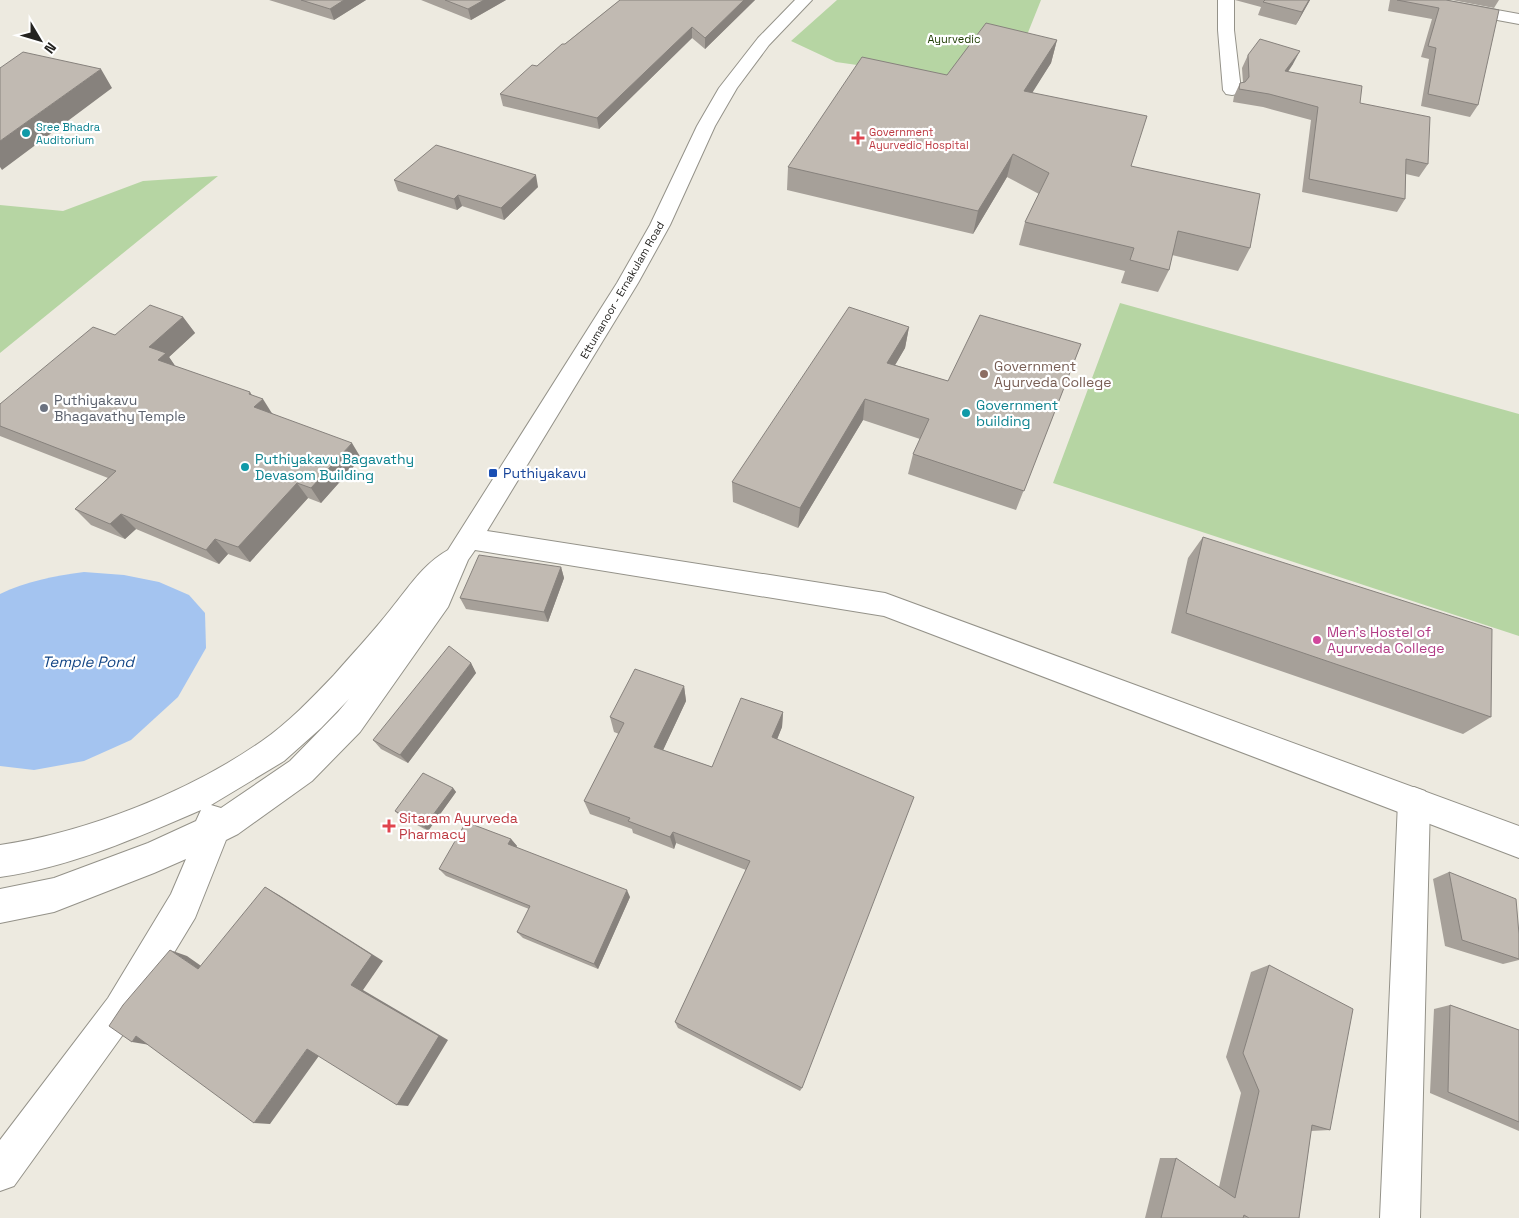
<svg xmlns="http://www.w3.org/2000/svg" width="1519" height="1218" viewBox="0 0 1519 1218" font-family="'Space Grotesk',sans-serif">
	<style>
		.green { fill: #b6d5a3 }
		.water { fill: #a4c4f0 }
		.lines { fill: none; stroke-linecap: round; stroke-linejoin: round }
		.minor-casing { stroke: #949289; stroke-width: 2 }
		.major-casing { stroke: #949289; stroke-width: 2 }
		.minor { fill: #fff; fill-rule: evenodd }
		.major { fill: #fff; fill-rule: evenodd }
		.wall { fill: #a6a099 }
		.shaded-wall { fill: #87827d }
		.building { fill: #c1bab2; stroke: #87827d }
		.culture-dot { fill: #0f9aa8; stroke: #fff; stroke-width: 2 }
		.health-dot { fill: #e0444e; stroke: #fff; stroke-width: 2 }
		.education-dot { fill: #8d6e63; stroke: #fff; stroke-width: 2 }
		.worship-dot { fill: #6b7280; stroke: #fff; stroke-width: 2 }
		.transit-dot { fill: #1a4fb4; stroke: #fff; stroke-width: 2 }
		.hotel-dot { fill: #d1479c; stroke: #fff; stroke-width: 2 }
		.labels { text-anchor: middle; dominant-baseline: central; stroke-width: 4.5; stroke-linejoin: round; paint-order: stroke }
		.far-park-label { font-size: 11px; fill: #213f05; stroke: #fff }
		.far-culture-label { font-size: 11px; fill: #0d838f; stroke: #fff; text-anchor: start }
		.far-health-label { font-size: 11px; fill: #be3a42; stroke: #fff; text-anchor: start }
		.far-street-label { font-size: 11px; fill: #242320; stroke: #fff }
		.education-label { font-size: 14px; fill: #785e54; stroke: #fff; text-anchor: start }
		.worship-label { font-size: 14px; fill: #5b616d; stroke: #fff; text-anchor: start }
		.culture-label { font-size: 14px; fill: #0d838f; stroke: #fff; text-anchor: start }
		.transit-label { font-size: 14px; fill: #164399; stroke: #fff; text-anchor: start }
		.hotel-label { font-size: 14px; fill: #b23c85; stroke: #fff; text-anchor: start }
		.health-label { font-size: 14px; fill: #be3a42; stroke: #fff; text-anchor: start }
		.water-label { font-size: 15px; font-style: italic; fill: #124585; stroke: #fff }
	</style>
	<rect width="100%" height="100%" fill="#edeae0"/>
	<!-- green -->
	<path class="green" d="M837,0H1041L1021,50L963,80L836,62L791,41Z
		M218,176L0,353V205L63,211L143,181Z
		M1120,303L1519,414V636L1053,483Z"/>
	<!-- water -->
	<path class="water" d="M84,572L124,575L159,582L189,595L205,613L206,648L178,697L131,740L84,761L34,770L0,766V594C26,581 55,576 84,572Z"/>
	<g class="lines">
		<defs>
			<path id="minor" d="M1218,0H1234V30L1241,90L1238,94L1232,95L1226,94L1223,90L1218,30Z
				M1414,787L1425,791L1430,802L1420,1218H1380L1398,802L1403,791Z"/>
			<path id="major" d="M795,0H812L769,45L737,88L715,126L670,225L638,283L487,531L885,593L1519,826V858L884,616L475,550L468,560L448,607L360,732L312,781L238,834L226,840L195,918L132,1022L14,1186L0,1191V1140L108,998L171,894L186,859L154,873L54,912L0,923V889L54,878L148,843L196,821L201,810C136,838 71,867 0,877V845C88,832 189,792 262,741C288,723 312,698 334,675C353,653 373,632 391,609C409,587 423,564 448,550L617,283L650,225L697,126L719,88L758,38ZM349,699L338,712L290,761L221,808L211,805L284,761L321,728Z
				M1408,0H1442L1519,14V24L1416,5L1410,3Z"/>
		</defs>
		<!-- minor casing -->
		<use href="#minor" class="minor-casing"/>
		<!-- major casing -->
		<use href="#major" class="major-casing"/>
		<!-- minor -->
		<use href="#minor" class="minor"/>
		<!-- major -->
		<use href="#major" class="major"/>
	</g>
	<!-- wall -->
	<path class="wall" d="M269,0H366L334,20Z
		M421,0H506L471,20Z
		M620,0H755L705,49L692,38L599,129L503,106L500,94L537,66Z
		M1235,0H1310L1296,25L1258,15L1261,7Z
		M1390,0H1446L1478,105L1470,117L1421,106L1429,59L1421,57L1432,19L1388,11Z
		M1452,0H1499L1494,8Z
		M1057,40L1051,63L1032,92L1131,166L1250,248L1238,271L1172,255L1169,270L1158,292L1121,283L1125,271L1019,245L1025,222L1039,194L1007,177L973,234L787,190L788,167L947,75Z
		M1248,55L1293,64L1288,72L1360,103L1428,164L1419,177L1406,174L1405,199L1397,212L1302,192L1311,120L1263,107L1233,102L1234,96L1240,83H1243L1242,68Z
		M394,180L538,187L504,220L462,206L457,210L398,191Z
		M183,317L195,333L169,357L175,366L251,395L273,414L361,458L321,503L308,498L250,562L228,554L219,564L136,529L125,539L91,525L75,509L108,478L0,436V404L115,335Z
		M909,327L905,348L895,365L948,381L1081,344L1016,510L908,474L913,454L920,439L863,420L798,528L733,502L732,482Z
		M1203,537L1491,717L1463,734L1171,633L1188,558Z
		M561,567L564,578L548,622L466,609L460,598Z
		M471,663L476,673L408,763L381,749L373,740Z
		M684,686L686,701L663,750L712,767L783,712L782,727L777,739L802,1088L800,1091L678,1028L675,1022L746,870L676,843L674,849L633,833L632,829L590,814L584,801L619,734L614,732L610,717Z
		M453,788L456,792L428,831L399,815L395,811Z
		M511,839L517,846L516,847L630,897L598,969L523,938L517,932L529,909L446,876L439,869Z
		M1449,872L1519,934V960L1503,964L1445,946L1433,879Z
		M1269,965L1330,1130L1311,1131L1299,1218H1145L1160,1158H1176L1219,1187L1241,1093L1226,1057L1251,972Z
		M1450,1005L1519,1030V1131L1430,1093L1434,1009Z"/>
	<!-- shaded-wall -->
	<path class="shaded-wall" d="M344,0H366L334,20L330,9Z
		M484,0H506L471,20L468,9Z
		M744,0H755L705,49V38Z
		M1309,0H1310L1296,25L1302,12Z
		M692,27V38L599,129L597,118Z
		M1057,40L1051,63L1019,114L1024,91Z
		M1300,51L1293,64L1279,84L1285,71Z
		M101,69L112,88L2,170L0,167V141Z
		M1013,154L1007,177L973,234L978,211Z
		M536,175L538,187L504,220L501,208Z
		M458,195L462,206L457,210L454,199Z
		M183,317L195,333L169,357L178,370L170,376L149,347Z
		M909,327L905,348L884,384L887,363Z
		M250,392L257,404L263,399L273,415L254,407L249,394Z
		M865,399L863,420L798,528L800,508Z
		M352,443L361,458L321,503L311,488Z
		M297,483L308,498L250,562L238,547Z
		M121,514L136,529L125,539L110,524Z
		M215,539L228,554L219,564L206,550Z
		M561,567L564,578L548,622L544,612Z
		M471,663L476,673L408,763L400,755Z
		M684,686L686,701L658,761L654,747Z
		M783,712L782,727L772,752V737Z
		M453,788L456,792L428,831L424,827Z
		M673,832L676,843L674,849L670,837Z
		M511,839L517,846L514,851L508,844Z
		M265,887L279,895L383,961L363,990L448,1040L408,1106L397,1105L351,985Z
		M627,890L630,897L598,969L594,964Z
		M170,950L187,956L214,975L198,969Z
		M136,1036L150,1045L132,1042Z
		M307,1049L321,1053L270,1124L254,1123Z"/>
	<!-- building -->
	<path class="building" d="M301,0H344L330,9Z
		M445,0H484L468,9Z
		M620,0H744L705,38L692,27L597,118L500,94L532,65L537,66L562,44H565Z
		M1265,0H1309L1302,12L1263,2Z
		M1397,0H1446L1499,10L1478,105L1428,94L1436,48L1428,46L1439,8Z
		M986,23L1057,40L1024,91L1147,116L1131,166L1260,194L1250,248L1178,231L1169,270L1130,260L1134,248L1025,222L1049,173L1013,154L978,211L788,167L862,57L947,75Z
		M1260,39L1300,51L1285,71L1362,86L1360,103L1430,117L1428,164L1406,159L1405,199L1309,179L1318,107L1269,94L1239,89L1240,83L1245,82L1249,77L1248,55Z
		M23,52L101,69L0,141V68Z
		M436,145L536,175L501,208L458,195L454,199L394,180Z
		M150,305L183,317L149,347L166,353L158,360L250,392L249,394L263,399L254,407L352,443L311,488L297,483L238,547L215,539L206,550L121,514L110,524L75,509L116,471L0,426V404L93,327L115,335Z
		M849,307L909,327L887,363L948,381L980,315L1081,344L1024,491L913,454L929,419L865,399L800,508L732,482Z
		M1203,537L1492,629L1491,717L1186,613Z
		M479,555L561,567L544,612L460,598Z
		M449,646L471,663L400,755L373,740Z
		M635,669L684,686L654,747L712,767L741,698L783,712L772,737L914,797L802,1088L675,1022L750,861L673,832L670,837L628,821L630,818L584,801L624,723L610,717Z
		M423,773L453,788L424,827L395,811Z
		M466,822L511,839L508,844L627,890L594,964L517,932L530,906L439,869Z
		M1449,872L1516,899L1519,934V959L1462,940Z
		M265,887L372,955L351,985L439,1036L397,1105L307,1049L254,1123L136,1036L132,1042L109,1026L123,1005L170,950L198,969Z
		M1269,965L1353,1009L1330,1130L1312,1125L1299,1218H1249L1244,1215L1243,1218H1161L1176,1158L1235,1198L1259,1091L1243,1053Z
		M1450,1005L1519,1030V1122L1448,1092Z"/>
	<!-- markers -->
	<g class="culture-dot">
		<circle cx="26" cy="133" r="5"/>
		<circle cx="966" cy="413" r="5"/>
		<circle cx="245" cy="467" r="5"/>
	</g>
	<g class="health-dot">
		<path d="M855.5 130.5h5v5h5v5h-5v5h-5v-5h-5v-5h5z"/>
		<path d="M386.5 818.5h5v5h5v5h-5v5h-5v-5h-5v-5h5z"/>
	</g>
	<circle class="education-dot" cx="984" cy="374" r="5"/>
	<circle class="worship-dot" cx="44" cy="408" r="5"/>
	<rect class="transit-dot" x="488" y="468" width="10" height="10" rx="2.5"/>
	<circle class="hotel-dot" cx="1317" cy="640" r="5"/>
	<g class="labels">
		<!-- far-park labels -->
		<g class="far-park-label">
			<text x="954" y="39">Ayurvedic</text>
		</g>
		<!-- far-culture labels -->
		<g class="far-culture-label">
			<text x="36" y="127">Sree Bhadra<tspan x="36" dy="13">Auditorium</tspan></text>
		</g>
		<!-- far-health labels -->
		<g class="far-health-label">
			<text x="869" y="132">Government<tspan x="869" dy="13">Ayurvedic Hospital</tspan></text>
		</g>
		<!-- far-street labels -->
		<g class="far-street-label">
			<text transform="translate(622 290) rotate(-60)">Ettumanoor - Ernakulam Road</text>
		</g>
		<!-- education labels -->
		<g class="education-label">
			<text x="994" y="366">Government<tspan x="994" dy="16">Ayurveda College</tspan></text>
		</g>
		<!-- worship labels -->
		<g class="worship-label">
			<text x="54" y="400">Puthiyakavu<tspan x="54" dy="16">Bhagavathy Temple</tspan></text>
		</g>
		<!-- culture labels -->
		<g class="culture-label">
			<text x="976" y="405">Government<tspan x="976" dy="16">building</tspan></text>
			<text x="255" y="459">Puthiyakavu Bagavathy<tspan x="255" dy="16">Devasom Building</tspan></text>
		</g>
		<!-- transit labels -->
		<g class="transit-label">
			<text x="503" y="473">Puthiyakavu</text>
		</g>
		<!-- hotel labels -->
		<g class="hotel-label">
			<text x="1327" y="632">Men's Hostel of<tspan x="1327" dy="16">Ayurveda College</tspan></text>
		</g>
		<!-- health labels -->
		<g class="health-label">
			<text x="399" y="818">Sitaram Ayurveda<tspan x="399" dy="16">Pharmacy</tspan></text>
		</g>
		<!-- water labels -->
		<g class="water-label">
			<text x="88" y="661">Temple Pond</text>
		</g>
	</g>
	<!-- north arrow -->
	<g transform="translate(40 40) rotate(128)" stroke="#ffffff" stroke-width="4" paint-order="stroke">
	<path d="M0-4L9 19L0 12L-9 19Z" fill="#242320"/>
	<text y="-8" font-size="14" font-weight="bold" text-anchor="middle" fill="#242320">N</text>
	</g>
</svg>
